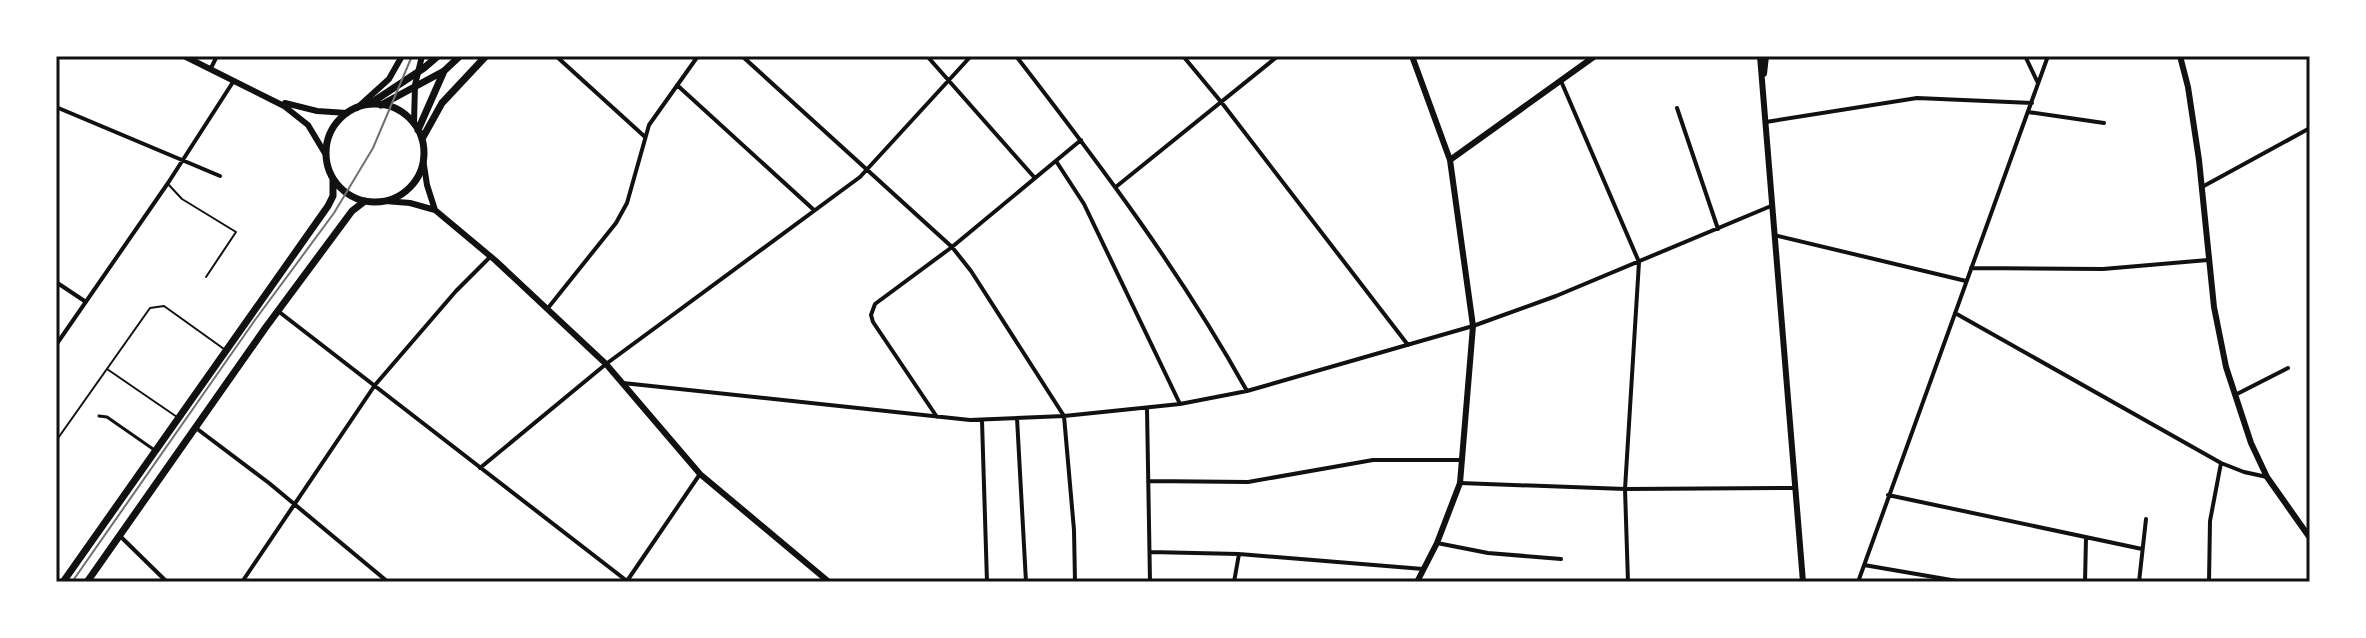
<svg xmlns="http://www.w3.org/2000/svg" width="2366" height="638" viewBox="0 0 2366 638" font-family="'PT Sans Narrow',sans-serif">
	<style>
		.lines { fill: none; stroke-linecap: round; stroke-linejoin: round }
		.service { stroke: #111; stroke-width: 2 }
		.pedestrian { stroke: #111; stroke-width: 3 }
		.minor { stroke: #111; stroke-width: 4 }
		.tertiary { stroke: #111; stroke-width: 6 }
		.secondary { stroke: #111; stroke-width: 6 }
		.primary { stroke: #111; stroke-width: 7 }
		.tram { stroke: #707070; stroke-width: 2 }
		.neatline { fill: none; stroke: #111; stroke-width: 3 }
	</style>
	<rect width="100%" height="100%" fill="#fff"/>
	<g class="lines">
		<!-- service -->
		<path class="service" d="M168,184L182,199L236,232L206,277
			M107,369L177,417
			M56,441L150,308L164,306L224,349"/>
		<!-- pedestrian -->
		<path class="pedestrian" d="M99,416L107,417L153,449"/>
		<!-- minor -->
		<path class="minor" d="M556,56L644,136
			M742,56L952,247L971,271L1064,416L1074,530L1075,582
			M927,56L1034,177
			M1016,56C1101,166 1179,269 1247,391
			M1183,56L1222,103L1408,345
			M2025,56L2038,83
			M211,68L217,56
			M1561,81L1639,262L1625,489L1628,582
			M677,85L814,210
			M56,107L220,176
			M1677,108L1718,229
			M2028,112L2104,123
			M1766,122L1917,98L2032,103
			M1056,161L1084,204L1180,404
			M1117,186L1278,56
			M2202,187L2310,128
			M1774,235L1966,281
			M1971,268L2103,269L2208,260
			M56,282L86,302
			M548,308L616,223L627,203L649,125L698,56
			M278,311L627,581
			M1955,313L2221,463L2244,472L2267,477
			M56,345L168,183L233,82
			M623,383L970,420L1064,416L1180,404L1247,391L1473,326L1556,296L1771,206
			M2235,395L2288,368
			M1147,409L1150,582
			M937,417L873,322L871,315L875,304L952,247L1081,140
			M1017,418L1026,582
			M982,421L987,582
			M196,428L269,483L388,582
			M480,468L606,364L860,177L971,56
			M1148,481L1248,482L1373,460H1461
			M1460,483L1625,489L1795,488
			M1888,495L2142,549
			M120,536L167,582
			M1437,543L1488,553L1561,559
			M1150,552L1239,554L1423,569
			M1864,565L1963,582
			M627,581L700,474
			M242,582L375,385L456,291L490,257
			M1234,582L1239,554
			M1858,582L2048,56
			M2085,582L2086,538
			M2139,582L2146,519
			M2209,582L2210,521L2221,463"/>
		<!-- tertiary -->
		<path class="tertiary" d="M184,56L284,106L308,125L326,155
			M1412,56L1450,160L1473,326L1460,483L1437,543L1417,582
			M2180,56L2188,87L2199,160L2214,307L2226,367L2251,443L2267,477L2310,538
			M285,103L317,111L347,113
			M423,159L427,185L435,210
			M1450,160L1595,56
			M385,201L410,203L435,210L496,261L606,364L700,474L829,582"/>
		<!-- secondary -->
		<path class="secondary" d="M1760,56L1803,582
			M1764,74L1766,56
			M357,108L389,79L402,56
			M414,123L415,85L422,56"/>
		<!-- primary -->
		<path class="primary" d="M371,103L424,68L438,56
			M326 153a49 49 0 1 1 98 0a49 49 0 1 1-98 0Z
			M381,105L444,71L460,56
			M418,130L444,71
			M422,139L442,103L486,56
			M63,582L328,206L333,196V179
			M87,582L266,327L352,211L365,201"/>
		<!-- tram -->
		<path class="tram" d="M72,582L255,320L334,213L373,148L412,56"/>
	</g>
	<!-- border -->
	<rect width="2366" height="638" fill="none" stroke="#ffffff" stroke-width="116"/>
	<rect x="58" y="58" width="2250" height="522" class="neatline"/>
</svg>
